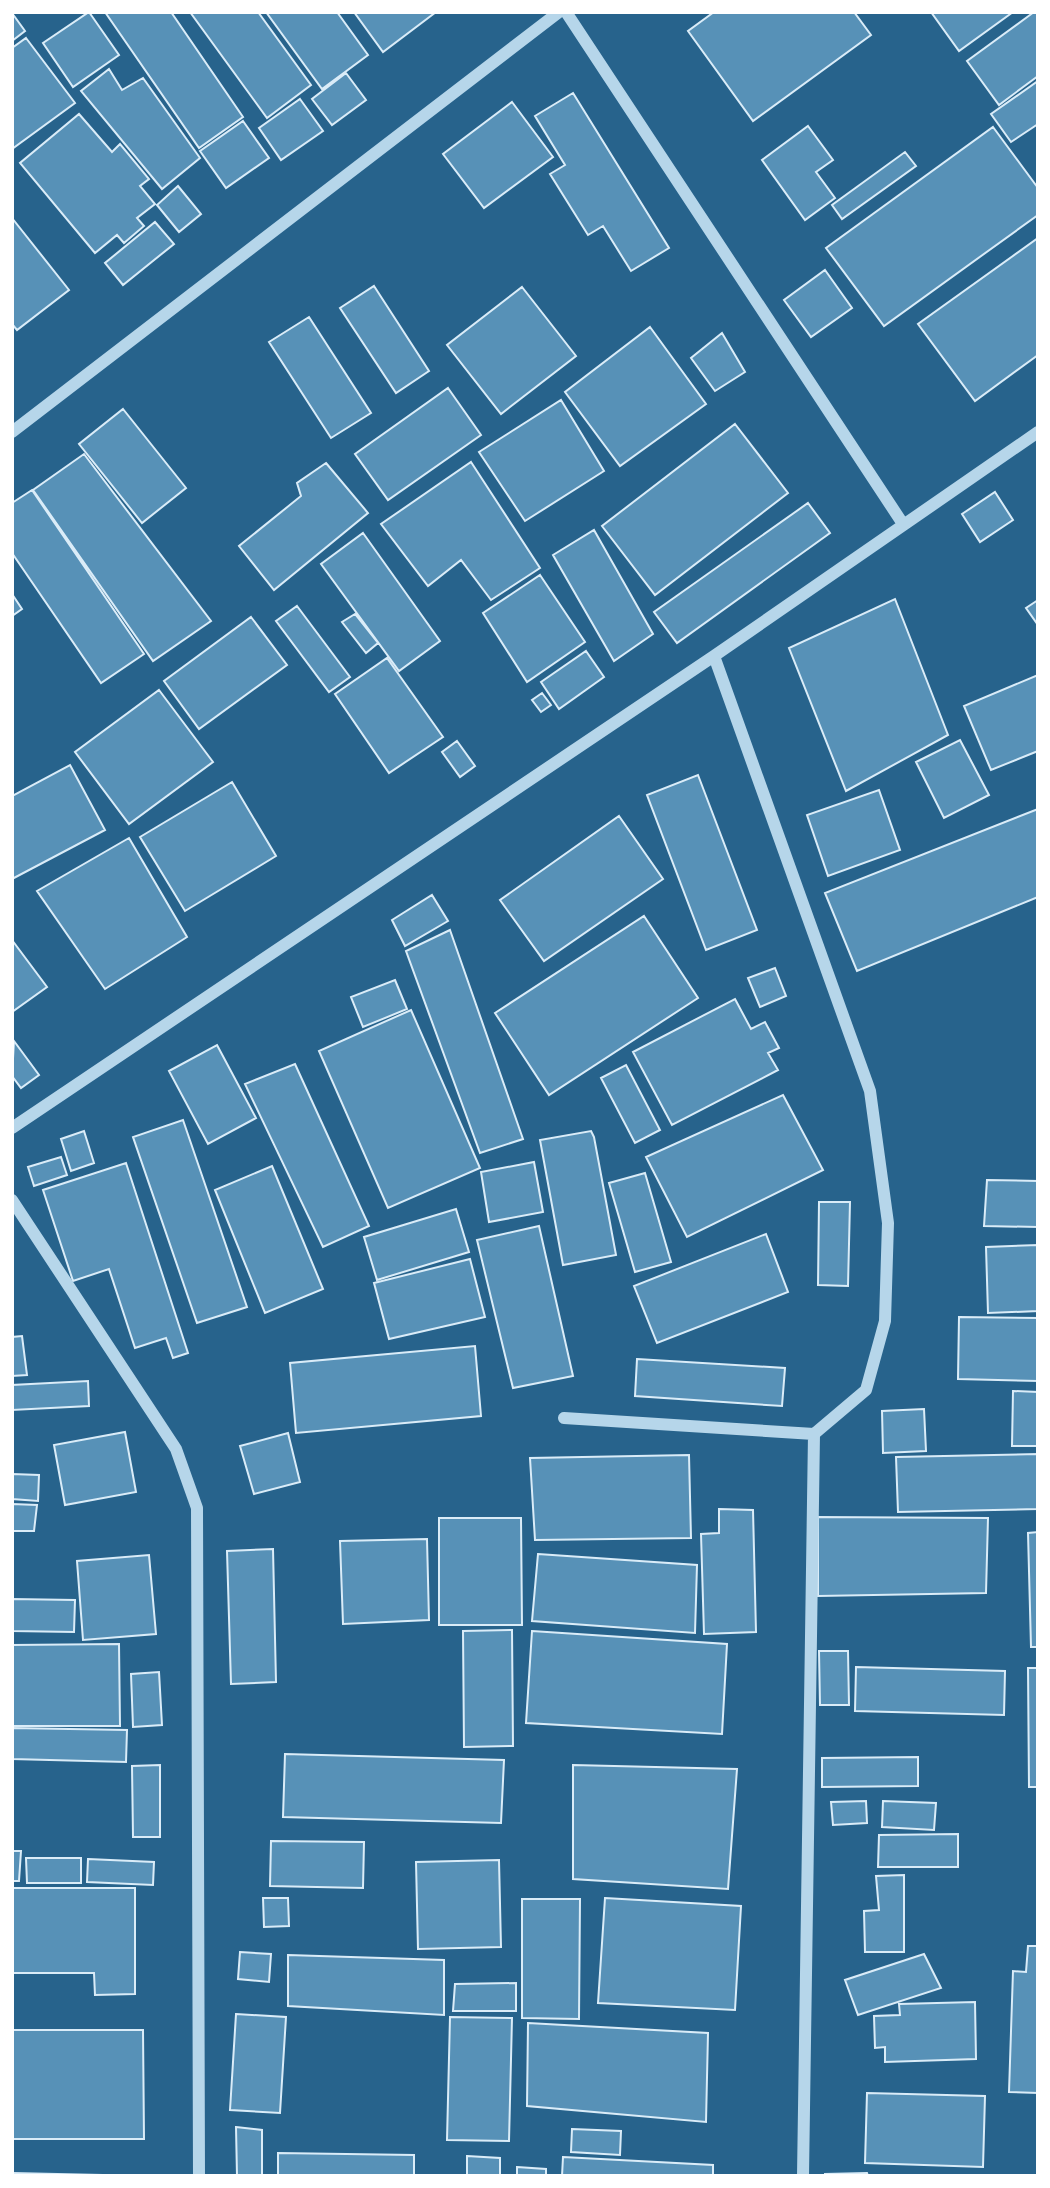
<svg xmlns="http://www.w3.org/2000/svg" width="1050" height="2188" viewBox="0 0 1050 2188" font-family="Mulish,sans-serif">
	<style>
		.building { fill: #5791b7; stroke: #daecf8; stroke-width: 2 }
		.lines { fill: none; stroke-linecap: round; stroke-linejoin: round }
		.minor { stroke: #b6d6ea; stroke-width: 12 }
	</style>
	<rect width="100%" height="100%" fill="#27638c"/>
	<!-- building -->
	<path class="building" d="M89,12L119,55L73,87L43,43Z
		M105,12H171L243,117L199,148Z
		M190,12H258L311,85L267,118Z
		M266,12H337L368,55L322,89Z
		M354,12H436L383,52Z
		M714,12H854L871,35L753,121L688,31Z
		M931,12H1013L959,51Z
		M1034,12L1038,13V76L999,105L967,61Z
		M12,13L25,31L12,41Z
		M26,38L75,103L12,149V48Z
		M109,69L122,90L143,78L200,158L162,189L81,91Z
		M346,73L366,100L332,125L312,99Z
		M1038,81V124L1011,142L991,114Z
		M573,93L669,248L631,271L603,226L588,235L550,174L565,165L535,116Z
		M300,99L323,131L281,160L259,128Z
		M512,102L553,157L484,208L443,154Z
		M79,114L112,152L120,144L149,179L140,186L155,204L137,218L144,226L124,243L117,235L95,253L20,163Z
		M243,121L269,158L226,188L200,151Z
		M808,126L833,160L816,172L835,198L805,220L762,160Z
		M993,127L1038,188V215L884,326L826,248Z
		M905,152L916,166L842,219L832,205Z
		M178,186L201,214L179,232L157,205Z
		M12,218L69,290L17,330L12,324Z
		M155,222L174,244L123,285L105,263Z
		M1038,238V355L975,401L918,324Z
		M825,270L852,308L811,337L784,300Z
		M374,286L429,371L396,393L340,308Z
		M522,287L576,356L501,414L447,345Z
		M309,317L371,413L331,438L269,342Z
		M650,327L706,404L620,466L565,392Z
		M722,333L745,372L715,391L691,358Z
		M448,388L481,435L388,500L355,454Z
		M561,400L604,471L525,521L479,452Z
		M123,409L186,488L142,523L79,444Z
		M735,424L788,493L655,595L602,526Z
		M84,454L211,621L153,661L33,490Z
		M471,462L540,568L491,600L461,560L428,586L381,524Z
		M326,463L368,513L274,590L239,546L301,496L297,483Z
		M32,490L144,654L101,683L12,553V503Z
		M995,492L1013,520L980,542L962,514Z
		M808,503L830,533L677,643L654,612Z
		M594,530L653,634L614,661L553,555Z
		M363,533L440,641L399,671L321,564Z
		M540,575L585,642L527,682L483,613Z
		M12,594L22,609L12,616Z
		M895,599L948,735L846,791L789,648Z
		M1038,600V625L1026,608Z
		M297,606L350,677L329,692L276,621Z
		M355,614L378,643L366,653L342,622Z
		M251,617L287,665L199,729L164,681Z
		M586,651L604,677L559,709L541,682Z
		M387,658L443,737L389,773L335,694Z
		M1038,675V751L991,770L964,706Z
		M159,690L213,762L129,824L75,752Z
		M542,693L551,705L541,712L532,700Z
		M960,740L989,795L944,818L916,762Z
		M457,741L475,766L460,777L442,752Z
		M70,765L105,830L12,879V796Z
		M698,775L757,930L706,950L647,795Z
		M232,782L276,856L185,911L140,837Z
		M879,790L900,850L828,876L807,815Z
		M1038,809V897L857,971L825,893Z
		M619,816L663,879L544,961L500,900Z
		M129,838L187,937L105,989L37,891Z
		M432,895L448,921L405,946L392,920Z
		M644,916L698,998L549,1095L495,1013Z
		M450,930L523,1139L480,1153L406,951Z
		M12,940L47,987L12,1012Z
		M775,968L786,996L760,1007L748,978Z
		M395,980L407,1009L363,1027L351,997Z
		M735,999L751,1029L765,1022L779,1048L768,1053L778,1070L672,1125L633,1052Z
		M411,1010L480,1168L388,1208L319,1051Z
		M14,1041L39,1075L21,1088L12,1076Z
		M217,1045L256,1118L208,1144L169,1071Z
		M295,1064L369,1226L323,1247L245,1084Z
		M626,1065L660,1130L635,1143L601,1078Z
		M783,1095L823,1170L687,1237L646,1157Z
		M183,1120L247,1307L197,1323L133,1137Z
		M84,1131L94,1163L71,1171L61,1139Z
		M591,1131L594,1137L616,1255L563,1265L540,1140Z
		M61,1157L67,1175L34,1186L28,1167Z
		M534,1162L543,1212L489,1222L481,1172Z
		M126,1163L188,1353L173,1358L166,1338L135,1348L109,1269L73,1281L43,1190Z
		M272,1166L323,1289L265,1313L215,1190Z
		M645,1173L671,1262L635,1272L609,1183Z
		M987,1180L1038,1181V1227L984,1226Z
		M819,1202H850L848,1286L818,1285Z
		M456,1209L469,1252L377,1280L364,1237Z
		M539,1226L573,1376L513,1388L477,1240Z
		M766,1234L788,1292L657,1343L634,1286Z
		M1038,1245V1311L988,1313L986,1247Z
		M470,1259L485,1317L389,1339L374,1283Z
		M959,1317L1038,1318V1381L958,1379Z
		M22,1336L27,1375L12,1376V1337Z
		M475,1346L481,1416L296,1433L290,1363Z
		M637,1359L785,1368L782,1406L635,1396Z
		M88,1381L89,1406L12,1410V1385Z
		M1013,1391L1038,1392V1446H1012Z
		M924,1409L926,1451L883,1453L882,1411Z
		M125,1432L136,1492L65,1505L54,1445Z
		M288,1433L300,1482L254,1494L240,1446Z
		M1038,1454V1509L898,1512L896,1457Z
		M689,1455L691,1538L535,1540L530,1458Z
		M12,1474L39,1475L38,1501L12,1499Z
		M12,1504L37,1505L34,1531H12Z
		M719,1509L753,1510L756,1632L704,1634L701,1534L719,1533Z
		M818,1517L988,1518L986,1593L818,1596Z
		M439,1518H521L522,1625H439Z
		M1038,1532V1647H1031L1028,1533Z
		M427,1539L429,1620L343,1624L340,1541Z
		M273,1549L276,1682L231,1684L227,1551Z
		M538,1554L697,1565L695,1633L532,1621Z
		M149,1555L156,1634L83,1640L77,1561Z
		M12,1599L75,1600L74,1632L12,1631Z
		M512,1630L513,1746L464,1747L463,1631Z
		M532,1631L727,1644L722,1734L526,1723Z
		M119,1644L120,1726H12V1645Z
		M819,1651H848L849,1705H820Z
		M856,1667L1005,1671L1004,1715L855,1711Z
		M1028,1668H1038V1787H1029Z
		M159,1672L162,1725L133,1727L131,1674Z
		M12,1728L127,1730L126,1762L12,1759Z
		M285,1754L504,1760L501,1823L283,1817Z
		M918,1757V1786L822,1787V1758Z
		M160,1765V1837H133L132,1766Z
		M573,1765L737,1769L728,1889L573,1879Z
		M866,1801L867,1823L833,1825L831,1802Z
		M883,1801L936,1803L934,1830L882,1827Z
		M958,1834V1867H878L879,1835Z
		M271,1841L364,1842L363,1888L270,1886Z
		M12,1851H21L19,1881H12Z
		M26,1858H81V1883H27Z
		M88,1859L154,1862L153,1885L87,1882Z
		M499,1860L501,1947L418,1949L416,1862Z
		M904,1875V1952H865L864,1911L879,1910L876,1876Z
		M12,1888H135V1994L95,1995L94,1973H12Z
		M263,1898H288L289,1926L264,1927Z
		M605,1898L741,1906L735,2010L598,2003Z
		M522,1899H580L579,2019L522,2018Z
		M1028,1946H1038V2093L1009,2092L1013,1971L1026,1972Z
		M240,1952L271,1954L269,1982L238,1979Z
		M924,1954L941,1988L858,2015L845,1980Z
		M288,1955L444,1960V2015L288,2006Z
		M516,1983V2011H453L455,1984Z
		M975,2002L976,2059L885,2062V2047L875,2048L874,2016L900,2015L899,2004Z
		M236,2014L286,2017L280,2113L230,2110Z
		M450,2017L512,2018L509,2141L447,2140Z
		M528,2023L708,2033L706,2122L527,2106Z
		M12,2030H143L144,2139H12Z
		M867,2093L985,2096L983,2167L865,2163Z
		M236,2127L262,2130V2176H237Z
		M572,2129L621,2131L620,2155L571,2152Z
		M278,2153L414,2155V2176H278Z
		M467,2156L500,2158V2176H467Z
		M563,2157L713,2165V2176H562Z
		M517,2167L546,2169V2176H517Z
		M12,2173L102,2175V2176H12Z
		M867,2173L868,2176H825V2174Z"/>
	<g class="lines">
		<!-- minor -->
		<path class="minor" d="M566,12L903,524
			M12,432L559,12
			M12,1128L714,656L1038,432
			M12,1200L176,1449L197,1508L199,2176
			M564,1418L814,1434L866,1390L885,1321L888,1223L870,1091L714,656
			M803,2176L814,1434"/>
	</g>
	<!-- border -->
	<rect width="1050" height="2188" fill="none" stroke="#ffffff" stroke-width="28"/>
</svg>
